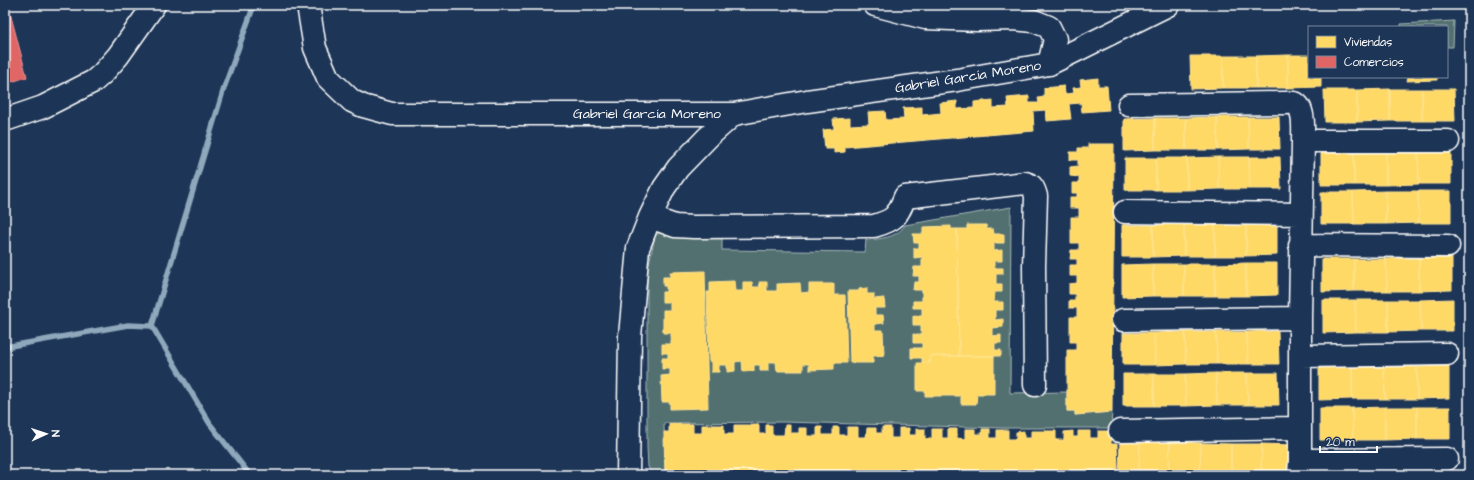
<svg xmlns="http://www.w3.org/2000/svg" width="1474" height="480" viewBox="0 0 1474 480" font-family="'Architects Daughter',sans-serif">
	<style>
		.green { fill: #52706f; stroke: #a8b8b7 }
		.homes { fill: #ffd966; stroke: #ffe494 }
		.shops { fill: #e06666; stroke: #e99494 }
		.lines { fill: none; stroke-linecap: round; stroke-linejoin: round }
		.stream { stroke: #8fa8bb; stroke-width: 5.5 }
		.minor-casing { stroke: #fff; stroke-width: 25 }
		.minor { stroke: #1d3557; stroke-width: 22 }
		.labels { text-anchor: middle; dominant-baseline: central; stroke-width: 4; stroke-linejoin: round; paint-order: stroke }
		.street-label { font-size: 14px; fill: #fff; stroke: #1d3557 }
	</style>
	<rect width="100%" height="100%" fill="#1d3557"/>
	<filter id="ink" filterUnits="userSpaceOnUse"><feTurbulence type="fractalNoise" baseFrequency=".025" numOctaves="2"/><feDisplacementMap in="SourceGraphic" scale="8" xChannelSelector="R" yChannelSelector="G"/><feConvolveMatrix kernelMatrix="1 2 1 2 8 2 1 2 1" color-interpolation-filters="sRGB"/></filter>
	<g filter="url(#ink)">
		<!-- green -->
		<path class="green" d="M1454,21L1453,47H1447V27H1401V24Z
			M1011,207L1010,393L1067,392V411H1075V415L1112,412L1111,428H1003L783,422L664,423L665,475L652,474L648,467L647,447V285L648,268L655,236L659,233L722,235V250L865,252L866,240C880,239 897,238 905,225Z"/>
		<!-- homes -->
		<path class="homes" d="M1288,55H1309V77H1321V87L1288,88Z
			M1288,55V88H1256V56Z
			M1190,56H1223V88L1191,89Z
			M1223,56H1256V88H1223Z
			M1408,77H1437V80L1407,81Z
			M1098,78V86H1107L1109,110L1082,112L1081,103L1069,104L1071,119L1047,121L1046,110L1033,111L1034,131L845,147V152L834,153V149H825L823,130L834,129L833,119L850,118V125L869,124L868,112L885,111L886,120L904,119L903,108L922,107V115L941,113L940,103L957,101V109L974,108V102L993,100V108L1008,107L1007,98L1029,96V103H1039L1038,98L1044,97V88L1064,86L1065,94L1074,93L1073,88L1081,87L1080,80Z
			M1390,89H1422V121H1390Z
			M1390,89V121L1357,122V90Z
			M1422,89H1454L1455,121H1422Z
			M1324,90H1357V122H1325Z
			M1217,117H1248L1249,149L1218,150Z
			M1217,117L1218,150H1186V118Z
			M1248,117H1279L1280,149H1249Z
			M1155,118H1186V150H1155Z
			M1155,118V150L1124,151V119Z
			M1088,144H1114L1112,412L1075,415V411H1067V350H1076V342H1070V317H1077V308H1069V300H1075V294H1069V284L1077,283V276H1070V265H1077V259H1070L1071,250H1079V243H1071V217H1079V208H1070V197H1077V193H1072V183H1079V177L1070,176V167L1078,166V160H1070V152H1078V148H1088Z
			M1386,152H1418L1419,184L1386,185Z
			M1386,152V185H1354V153Z
			M1418,152H1451V184H1419Z
			M1321,153H1354V185H1321Z
			M1218,157H1249L1250,189H1219Z
			M1218,157L1219,189L1187,190V158Z
			M1249,157H1280L1281,189H1250Z
			M1125,158H1156V190H1125Z
			M1156,158H1187V190H1156Z
			M1386,191H1418L1419,223L1386,224Z
			M1386,191V224H1354L1353,192Z
			M1418,191H1451V223H1419Z
			M1321,192H1353L1354,224H1321Z
			M1277,223V255L1246,256V224Z
			M1184,224H1215V256H1184Z
			M1184,224V256L1153,257V225Z
			M1215,224H1246V256H1215Z
			M967,225H986L987,229H993L994,234H1004V243H994V251L1002,250V261H994V268H1003V274H996V284H1002V292H995L994,302H1003V310H995V320L1003,319V327L992,328V336L1001,335V343H995V350H1001V356H959L957,229H967Z
			M1122,225H1153V257H1122Z
			M951,226V229H957L959,356H930V363H922V358H911V348H922V343H913V334L921,335V325H913V316H922V308H913V301H922V290H913L914,282H919V276H913L914,267H922V257L914,258V248H919V243H914L913,234H923V227Z
			M1419,258H1452V290L1419,291Z
			M1419,258V291H1387L1386,259Z
			M1322,259H1354V291L1322,292Z
			M1354,259H1386L1387,291H1354Z
			M1246,263H1277V295L1246,296Z
			M1246,263V296H1215V264Z
			M1153,264H1184V296H1153Z
			M1153,264V296L1122,297V265Z
			M1184,264H1215V296H1184Z
			M705,271L708,408L670,409V402H662L661,376L670,375V369H662V358H668V353H662V344H671V333H663V310H670V302H662V292H666V286H663V277H670V272Z
			M734,281L735,291H743V282H752L753,287H760L759,282H767V291H777V284L800,283L801,293L809,292V284H834V295H845L847,363H834V369L809,370V364H803V371H777L776,362H768V371H760V365H754V371L743,372L742,361L735,362V371L727,372V365H719V372H711V362L709,361L707,292H710V282Z
			M867,288V294H874V299L884,298L885,308H875V315H883L884,323L875,324V330H883L884,356H873V363H850L848,291H859V289Z
			M1453,299V331H1421L1420,300Z
			M1323,300H1355L1356,332L1323,333Z
			M1355,300H1388V332H1356Z
			M1388,300H1420L1421,331L1388,332Z
			M1278,331L1279,364H1248L1247,332Z
			M1185,332H1216L1217,364H1186Z
			M1185,332L1186,364L1155,365L1154,333Z
			M1216,332H1247L1248,364H1217Z
			M1123,333H1154L1155,365H1123Z
			M930,356H994V394H977L976,404H961V396H925V391H917V363H930Z
			M1449,366V398L1417,399V367Z
			M1352,367H1384L1385,399H1352Z
			M1352,367V399L1319,400V368Z
			M1384,367H1417V399H1385Z
			M1216,373H1247L1248,405H1217Z
			M1216,373L1217,405L1186,406L1185,374Z
			M1247,373H1278L1279,405H1248Z
			M1123,374H1154V406H1123Z
			M1154,374H1185L1186,406H1154Z
			M1385,407H1417V439L1385,440Z
			M1385,407V440H1353L1352,408Z
			M1417,407H1450V439H1417Z
			M1320,408H1352L1353,440H1320Z
			M669,424H693V433H702V425H724V434H734V425H759V434H766V425H772V435H784L785,425H790V433H799V428H807V436H817V427H822V435H833V427H839V435H847V427H858V437H866L867,428H876V433H882V427H891V438H899V428H909V435H916V429H925V439L932,438V429H942V438H948V429H957V438L965,439V429H975V434H982V429H990V438H997V430H1008V439H1016V432L1024,431V438H1031V431H1056V440H1064V432L1073,431V437H1078V431H1090V438H1098V431H1111V444H1117L1118,475H665L664,432H669Z
			M1120,441L1140,442L1139,470H1119Z
			M1140,442H1170L1169,471L1139,470Z
			M1170,442L1201,443L1200,472L1169,471Z
			M1201,443L1231,444V472H1200Z
			M1231,444H1262L1261,473L1231,472Z
			M1262,444L1292,445V474L1261,473Z
			M1450,466V475H1415V467Z
			M1381,467H1415V475H1381Z"/>
		<!-- shops -->
		<path class="shops" d="M5,5H8L27,77L5,84Z"/>
		<g class="lines">
			<!-- stream -->
			<path class="stream" d="M152,326L224,88L254,5
				M5,347L128,325L152,326L210,424L250,475"/>
			<defs>
				<path id="minor" d="M308,5L315,48L328,78L352,101L363,106L392,114H734L807,101L957,80L1049,64L1168,5
					M875,5L925,18L977,20L1013,19L1034,21L1049,27L1055,39L1049,64
					M1129,105L1285,103C1288,103 1293,102 1295,103C1305,108 1303,131 1303,141L1300,318V460L1299,475
					M5,120L43,107L94,81L103,73L118,56L154,5
					M1303,141H1448
					M1125,212L1301,214
					M650,217L675,226L694,227L874,226C895,220 897,217 905,197L1025,183C1033,185 1034,189 1036,196L1034,266L1035,385
					M1300,245L1448,246
					M1123,320L1300,318
					M1300,356L1447,354
					M1120,431L1300,428
					M1300,460L1447,459
					M628,475L630,336L638,248L650,217L664,188L678,168L708,137L734,114"/>
			</defs>
			<!-- minor casing -->
			<use href="#minor" class="minor-casing"/>
			<!-- minor -->
			<use href="#minor" class="minor"/>
		</g>
	</g>
	<g class="labels">
		<!-- street labels -->
		<g class="street-label">
			<text transform="translate(968 77) rotate(-9)">Gabriel García Moreno</text>
			<text x="647" y="114">Gabriel García Moreno</text>
		</g>
	</g>
	<!-- margin -->
	<rect width="1474" height="480" fill="none" stroke="#1d3557" stroke-width="20"/>
	<rect x="10" y="10" width="1454" height="460" fill="none" stroke="#fff" stroke-width="1.5" filter="url(#ink)"/>
	<!-- legend -->
	<rect x="1308" y="26" width="140" height="52" fill="#1d3557" stroke="#77869a"/>
	<rect x="1316" y="36" width="20" height="12" fill="#ffd966" stroke="#77869a"/>
	<text x="1344" y="46" font-size="12" fill="#ffffff">Viviendas</text>
	<rect x="1316" y="56" width="20" height="12" fill="#e06666" stroke="#77869a"/>
	<text x="1344" y="66" font-size="12" fill="#ffffff">Comercios</text>
	<!-- north arrow -->
	<g transform="translate(46 434) rotate(87)" stroke="#1d3557" stroke-width="3" paint-order="stroke">
	<path d="M0-3L7 15L0 10L-7 15Z" fill="#ffffff"/>
	<text y="-6" font-size="11" font-weight="bold" text-anchor="middle" fill="#ffffff">N</text>
	</g>
	<!-- scale -->
	<path d="M1320 446v6h57v-6" fill="none" stroke="#ffffff" stroke-width="2"/>
	<text x="1326" y="446" font-size="12" fill="#ffffff" stroke="#1d3557" stroke-width="3" paint-order="stroke">20 m</text>
</svg>
